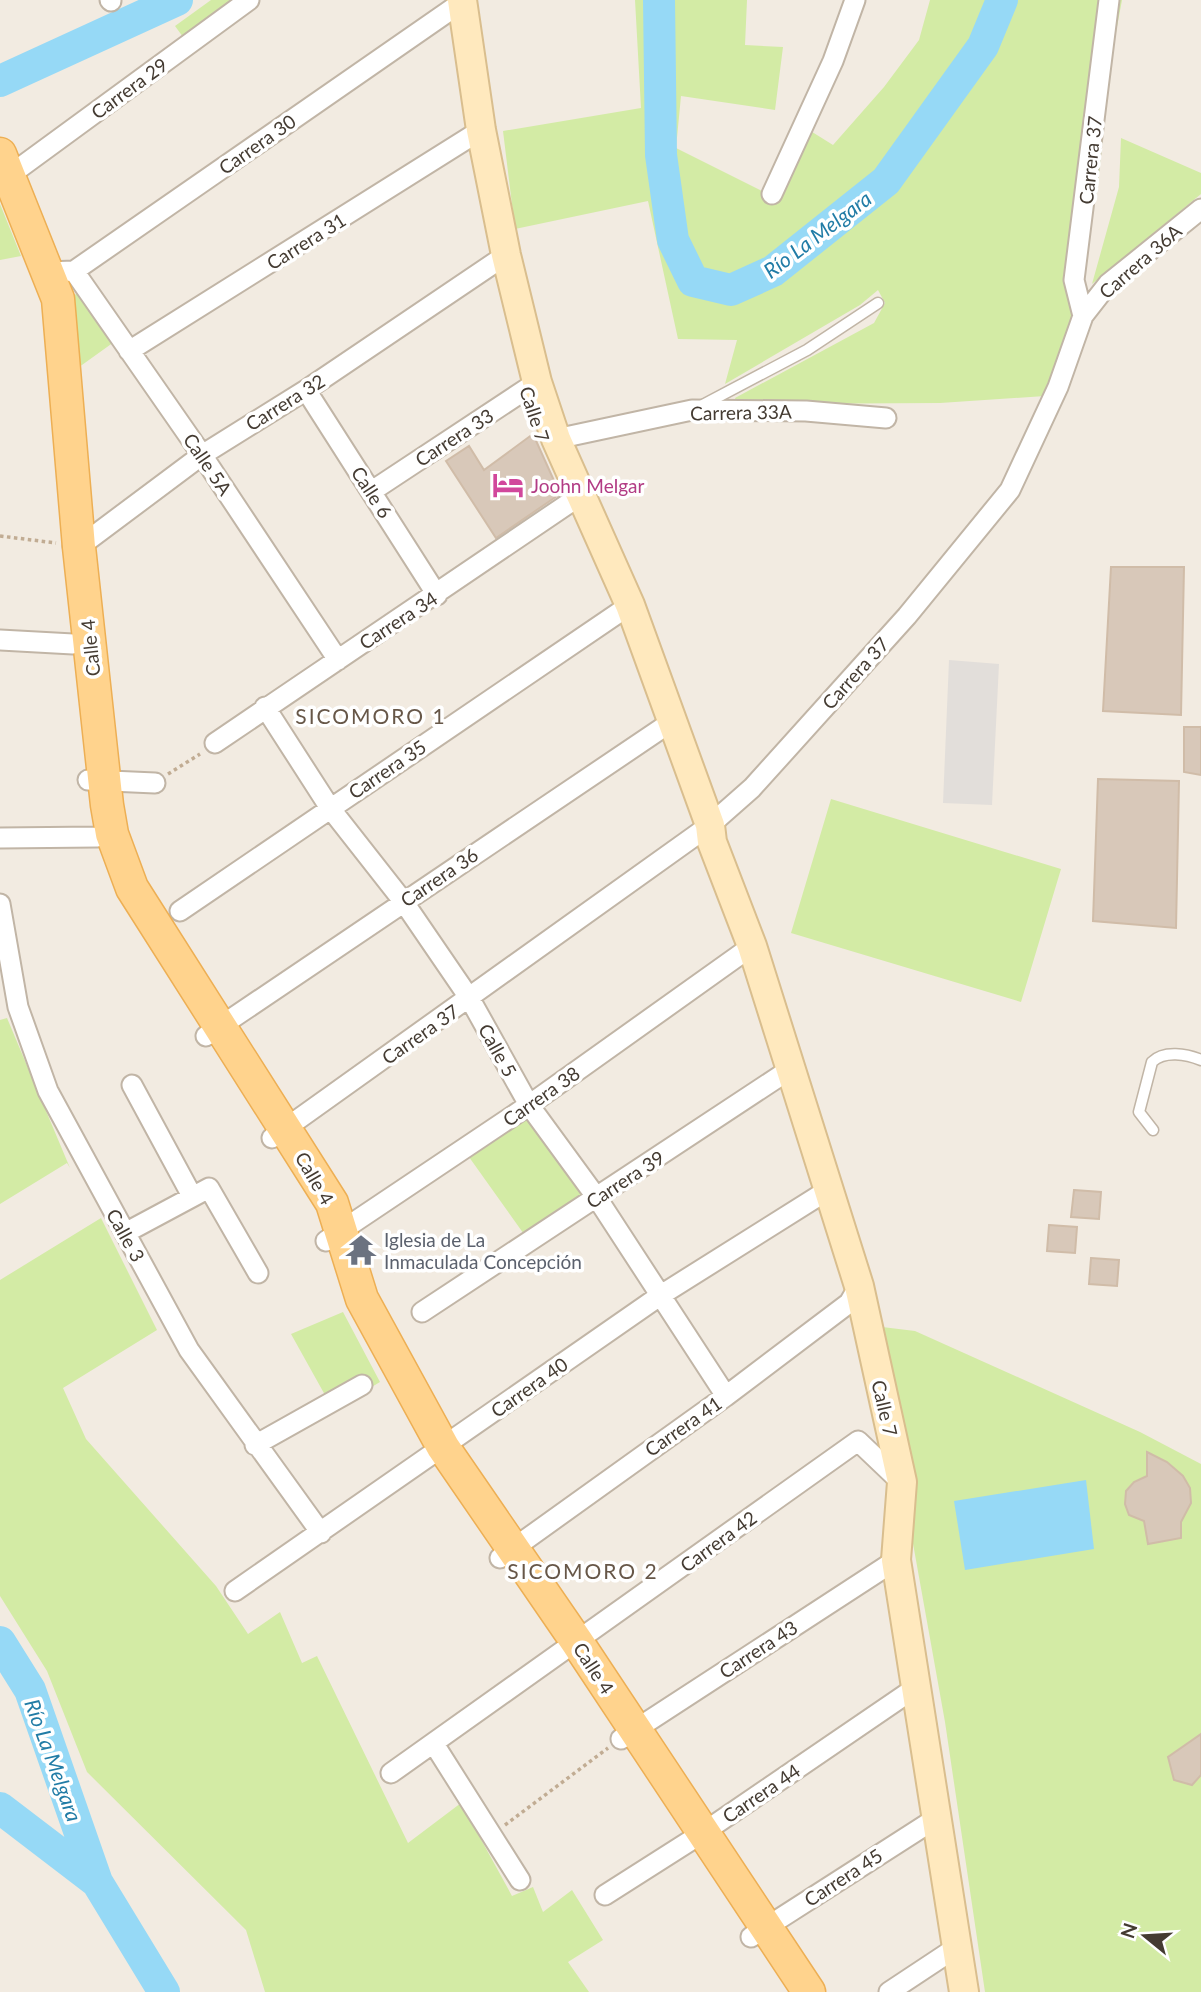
<svg xmlns="http://www.w3.org/2000/svg" width="1201" height="1992" viewBox="0 0 1201 1992" font-family="Lato,sans-serif">
	<style>
		.green { fill: #d3eba5 }
		.parking { fill: #e2deda }
		.water { fill: #96d9f6 }
		.lines { fill: none; stroke-linecap: round; stroke-linejoin: round }
		.river { stroke: #96d9f6; stroke-width: 32 }
		.building { fill: #d8c8b9; stroke: #d0bca8; stroke-width: 2 }
		.lane-casing { stroke: #c1b5a6; stroke-width: 13 }
		.street-casing { stroke: #c1b5a6; stroke-width: 23 }
		.secondary-casing { stroke: #d9be8e; stroke-width: 32 }
		.primary-casing { stroke: #edaf54; stroke-width: 35 }
		.path { stroke: #c1ac93; stroke-width: 3.5; stroke-dasharray: 3.5 3.5; stroke-linecap: butt }
		.lane { stroke: #fff; stroke-width: 10 }
		.street { stroke: #fff; stroke-width: 19 }
		.secondary { stroke: #ffe9be; stroke-width: 28 }
		.primary { stroke: #ffd38d; stroke-width: 32 }
		.labels { text-anchor: middle; dominant-baseline: central; stroke-width: 7; stroke-linejoin: round; paint-order: stroke }
		.street-label { font-size: 19px; fill: #443b32; stroke: #fff }
		.hotel-label { font-size: 19px; fill: #b23c85; stroke: #fff; text-anchor: start }
		.worship-label { font-size: 19px; fill: #5b616d; stroke: #fff; text-anchor: start }
		.water-label { font-size: 21px; font-style: italic; fill: #217ca6; stroke: #fff }
		.neighbourhood-label { font-size: 21px; letter-spacing: 2px; fill: #675748; stroke: #fff }
	</style>
	<rect width="100%" height="100%" fill="#f2ebe1"/>
	<!-- green -->
	<path class="green" d="M211,0H231L183,37L175,26Z
		M635,0H747L745,45L783,47L775,110L681,96L676,148L776,198L809,130L833,145L884,87L919,40L930,0H1122L1111,59L1098,185L1082,257L1077,318L1045,396L940,403L737,404L735,398L874,323L885,303L878,290L860,305L725,384L737,340L678,339L648,201L515,229L503,131L641,108Z
		M1121,138L1201,173V194L1092,284L1119,187Z
		M0,204L21,256L0,260Z
		M77,294L114,342L75,370L69,296Z
		M831,799L1061,869L1021,1002L791,933Z
		M7,1018L70,1168L67,1163L0,1204V1020Z
		M527,1118L583,1196L526,1237L469,1157Z
		M101,1218L157,1330L63,1388L86,1439L216,1586L248,1634L280,1612L302,1663L317,1656L408,1843L461,1803L512,1896L533,1887L543,1912L572,1890L603,1940L568,1962L589,1992H265L246,1930L87,1772L47,1671L0,1596V1280Z
		M343,1312L380,1382L370,1388L361,1375L325,1395L291,1334Z
		M874,1326L915,1331L1140,1432L1201,1464V1992H985L945,1722Z"/>
	<!-- parking -->
	<path class="parking" d="M949,660L999,664L992,805L943,803Z"/>
	<!-- water -->
	<path class="water" d="M1086,1480L1094,1549L965,1570L954,1501Z"/>
	<g class="lines">
		<!-- river -->
		<path class="river" d="M659,0L661,155L673,240L693,281L731,290L773,271L886,181L983,46L1002,0
			M0,81L177,0
			M0,1642L30,1690L97,1882
			M0,1808L97,1882L164,1992"/>
	</g>
	<!-- building -->
	<path class="building" d="M533,434L560,494L496,538L446,461L469,446L484,470Z
		M1111,567H1184L1181,715L1103,711Z
		M1184,727H1201V775L1184,772Z
		M1098,779L1179,781L1176,928L1093,921Z
		M1074,1190L1101,1192L1099,1219L1071,1217Z
		M1049,1225L1077,1227L1075,1253L1047,1251Z
		M1091,1258L1119,1260L1117,1286L1089,1284Z
		M1147,1452L1167,1462L1183,1476L1190,1488L1191,1503L1181,1522V1538L1148,1544L1144,1521L1129,1515L1125,1504L1126,1491L1134,1482L1147,1476Z
		M1201,1734V1775L1192,1785L1174,1780L1168,1757Z"/>
	<g class="lines">
		<defs>
			<path id="lane" d="M699,407L807,350L878,303
				M1153,1130L1139,1112L1152,1062C1164,1050 1187,1054 1201,1060"/>
			<path id="street" d="M110,0L111,1
				M10,175L249,0
				M772,194L833,61L855,0
				M74,271L202,455L338,660
				M47,272L74,271L462,2
				M1083,316L1108,284L1201,209
				M129,351L481,130
				M306,390L437,595
				M556,439L692,410L806,411L886,418
				M372,491L537,382
				M73,546L79,547L202,455L306,390L506,255
				M0,640L73,644
				M265,707L330,808L403,901L470,999L529,1105L597,1198L726,1396
				M215,743L581,495
				M88,780L155,783
				M0,838L97,837L112,834
				M0,904L18,1007L48,1091L189,1350L321,1533
				M180,911L630,605
				M206,1036L674,720
				M132,1085L192,1196
				M272,1138L710,825L752,788L907,616L1010,490L1058,387L1083,316L1074,280L1109,0
				M125,1233L209,1188L258,1273
				M326,1241L529,1105L752,946
				M422,1312L792,1068
				M255,1445L362,1385
				M500,1558L726,1396L849,1303L859,1286
				M235,1591L661,1295L828,1190
				M621,1739L896,1560
				M434,1744L520,1880
				M391,1773L858,1441L901,1482
				M605,1895L704,1832L915,1688
				M751,1937L935,1819
				M889,1992L957,1947"/>
			<path id="secondary" d="M462,0L481,130L506,255L537,382L556,439L630,605L710,825L712,842L752,946L859,1286L902,1482L896,1560L964,1992"/>
			<path id="primary" d="M0,154L58,299L79,547L107,805L112,834L132,888L332,1203L362,1299L443,1447L577,1642L809,1992"/>
		</defs>
		<!-- lane casing -->
		<use href="#lane" class="lane-casing"/>
		<!-- street casing -->
		<use href="#street" class="street-casing"/>
		<!-- secondary casing -->
		<use href="#secondary" class="secondary-casing"/>
		<!-- primary casing -->
		<use href="#primary" class="primary-casing"/>
		<!-- path -->
		<path class="path" d="M0,536L56,543
			M168,774L200,754
			M505,1825L608,1748"/>
		<!-- lane -->
		<use href="#lane" class="lane"/>
		<!-- street -->
		<use href="#street" class="street"/>
		<!-- secondary -->
		<use href="#secondary" class="secondary"/>
		<!-- primary -->
		<use href="#primary" class="primary"/>
	</g>
	<!-- icons -->
	<defs>
		<symbol id="hotel-bare" viewBox="-9 -9 18 18"><path d="M-6-4.5h1.5V1H6V5H4.5V3h-9V5H-6ZM-4 0a1.8 1.8 0 1 1 3.6 0ZM.5 0V-2.5h3Q6-2.5 6 0Z" fill="#d1479c" stroke="#fff" stroke-width="2.5" paint-order="stroke"/></symbol>
		<symbol id="temple-bare" viewBox="-9 -9 18 18"><path d="M0-6L5-2H3V0L6.5 2.5H4V6H1.5V3h-3V6H-4V2.5H-6.5L-3 0V-2H-5Z" fill="#6b7280" stroke="#fff" stroke-width="2.5" paint-order="stroke"/></symbol>
	</defs>
	<g fill-rule="evenodd">
		<use href="#hotel-bare" x="486" y="463" width="44" height="44"/>
		<use href="#temple-bare" x="339" y="1228" width="44" height="44"/>
	</g>
	<g class="labels">
		<!-- street labels -->
		<g class="street-label">
			<text transform="translate(129 88) rotate(-36)">Carrera 29</text>
			<text transform="translate(257 144) rotate(-35)">Carrera 30</text>
			<text transform="translate(1090 160) rotate(-84)">Carrera 37</text>
			<text transform="translate(306 241) rotate(-32)">Carrera 31</text>
			<text transform="translate(1140 261) rotate(-41)">Carrera 36A</text>
			<text transform="translate(285 402) rotate(-32)">Carrera 32</text>
			<text transform="translate(741 412) rotate(-1)">Carrera 33A</text>
			<text transform="translate(535 414) rotate(72)">Calle 7</text>
			<text transform="translate(454 437) rotate(-33)">Carrera 33</text>
			<text transform="translate(208 464) rotate(56)">Calle 5A</text>
			<text transform="translate(372 492) rotate(57)">Calle 6</text>
			<text transform="translate(398 620) rotate(-33)">Carrera 34</text>
			<text transform="translate(90 648) rotate(-96)">Calle 4</text>
			<text transform="translate(855 673) rotate(-48)">Carrera 37</text>
			<text transform="translate(387 769) rotate(-34)">Carrera 35</text>
			<text transform="translate(439 877) rotate(-34)">Carrera 36</text>
			<text transform="translate(420 1034) rotate(-35)">Carrera 37</text>
			<text transform="translate(498 1050) rotate(61)">Calle 5</text>
			<text transform="translate(541 1096) rotate(-35)">Carrera 38</text>
			<text transform="translate(315 1178) rotate(60)">Calle 4</text>
			<text transform="translate(625 1179) rotate(-33)">Carrera 39</text>
			<text transform="translate(126 1235) rotate(61)">Calle 3</text>
			<text transform="translate(529 1387) rotate(-35)">Carrera 40</text>
			<text transform="translate(885 1408) rotate(77)">Calle 7</text>
			<text transform="translate(683 1426) rotate(-35)">Carrera 41</text>
			<text transform="translate(718 1541) rotate(-36)">Carrera 42</text>
			<text transform="translate(758 1649) rotate(-33)">Carrera 43</text>
			<text transform="translate(594 1668) rotate(57)">Calle 4</text>
			<text transform="translate(761 1793) rotate(-34)">Carrera 44</text>
			<text transform="translate(843 1877) rotate(-33)">Carrera 45</text>
		</g>
		<!-- hotel labels -->
		<g class="hotel-label">
			<text x="531" y="485">Joohn Melgar</text>
		</g>
		<!-- worship labels -->
		<g class="worship-label">
			<text x="384" y="1239">Iglesia de La<tspan x="384" dy="22">Inmaculada Concepción</tspan></text>
		</g>
		<!-- water labels -->
		<g class="water-label">
			<text transform="translate(817 234) rotate(-37)">Río La Melgara</text>
			<text transform="translate(54 1760) rotate(70)">Río La Melgara</text>
		</g>
		<!-- neighbourhood labels -->
		<g class="neighbourhood-label">
			<text x="371" y="715">SICOMORO 1</text>
			<text x="583" y="1570">SICOMORO 2</text>
		</g>
	</g>
	<!-- north arrow -->
	<g transform="translate(1145 1936) rotate(288)" stroke="#ffffff" stroke-width="5" paint-order="stroke">
	<path d="M0-5L12 26L0 18L-12 26Z" fill="#443b32"/>
	<text y="-10" font-size="19" font-weight="bold" text-anchor="middle" fill="#443b32">N</text>
	</g>
</svg>
